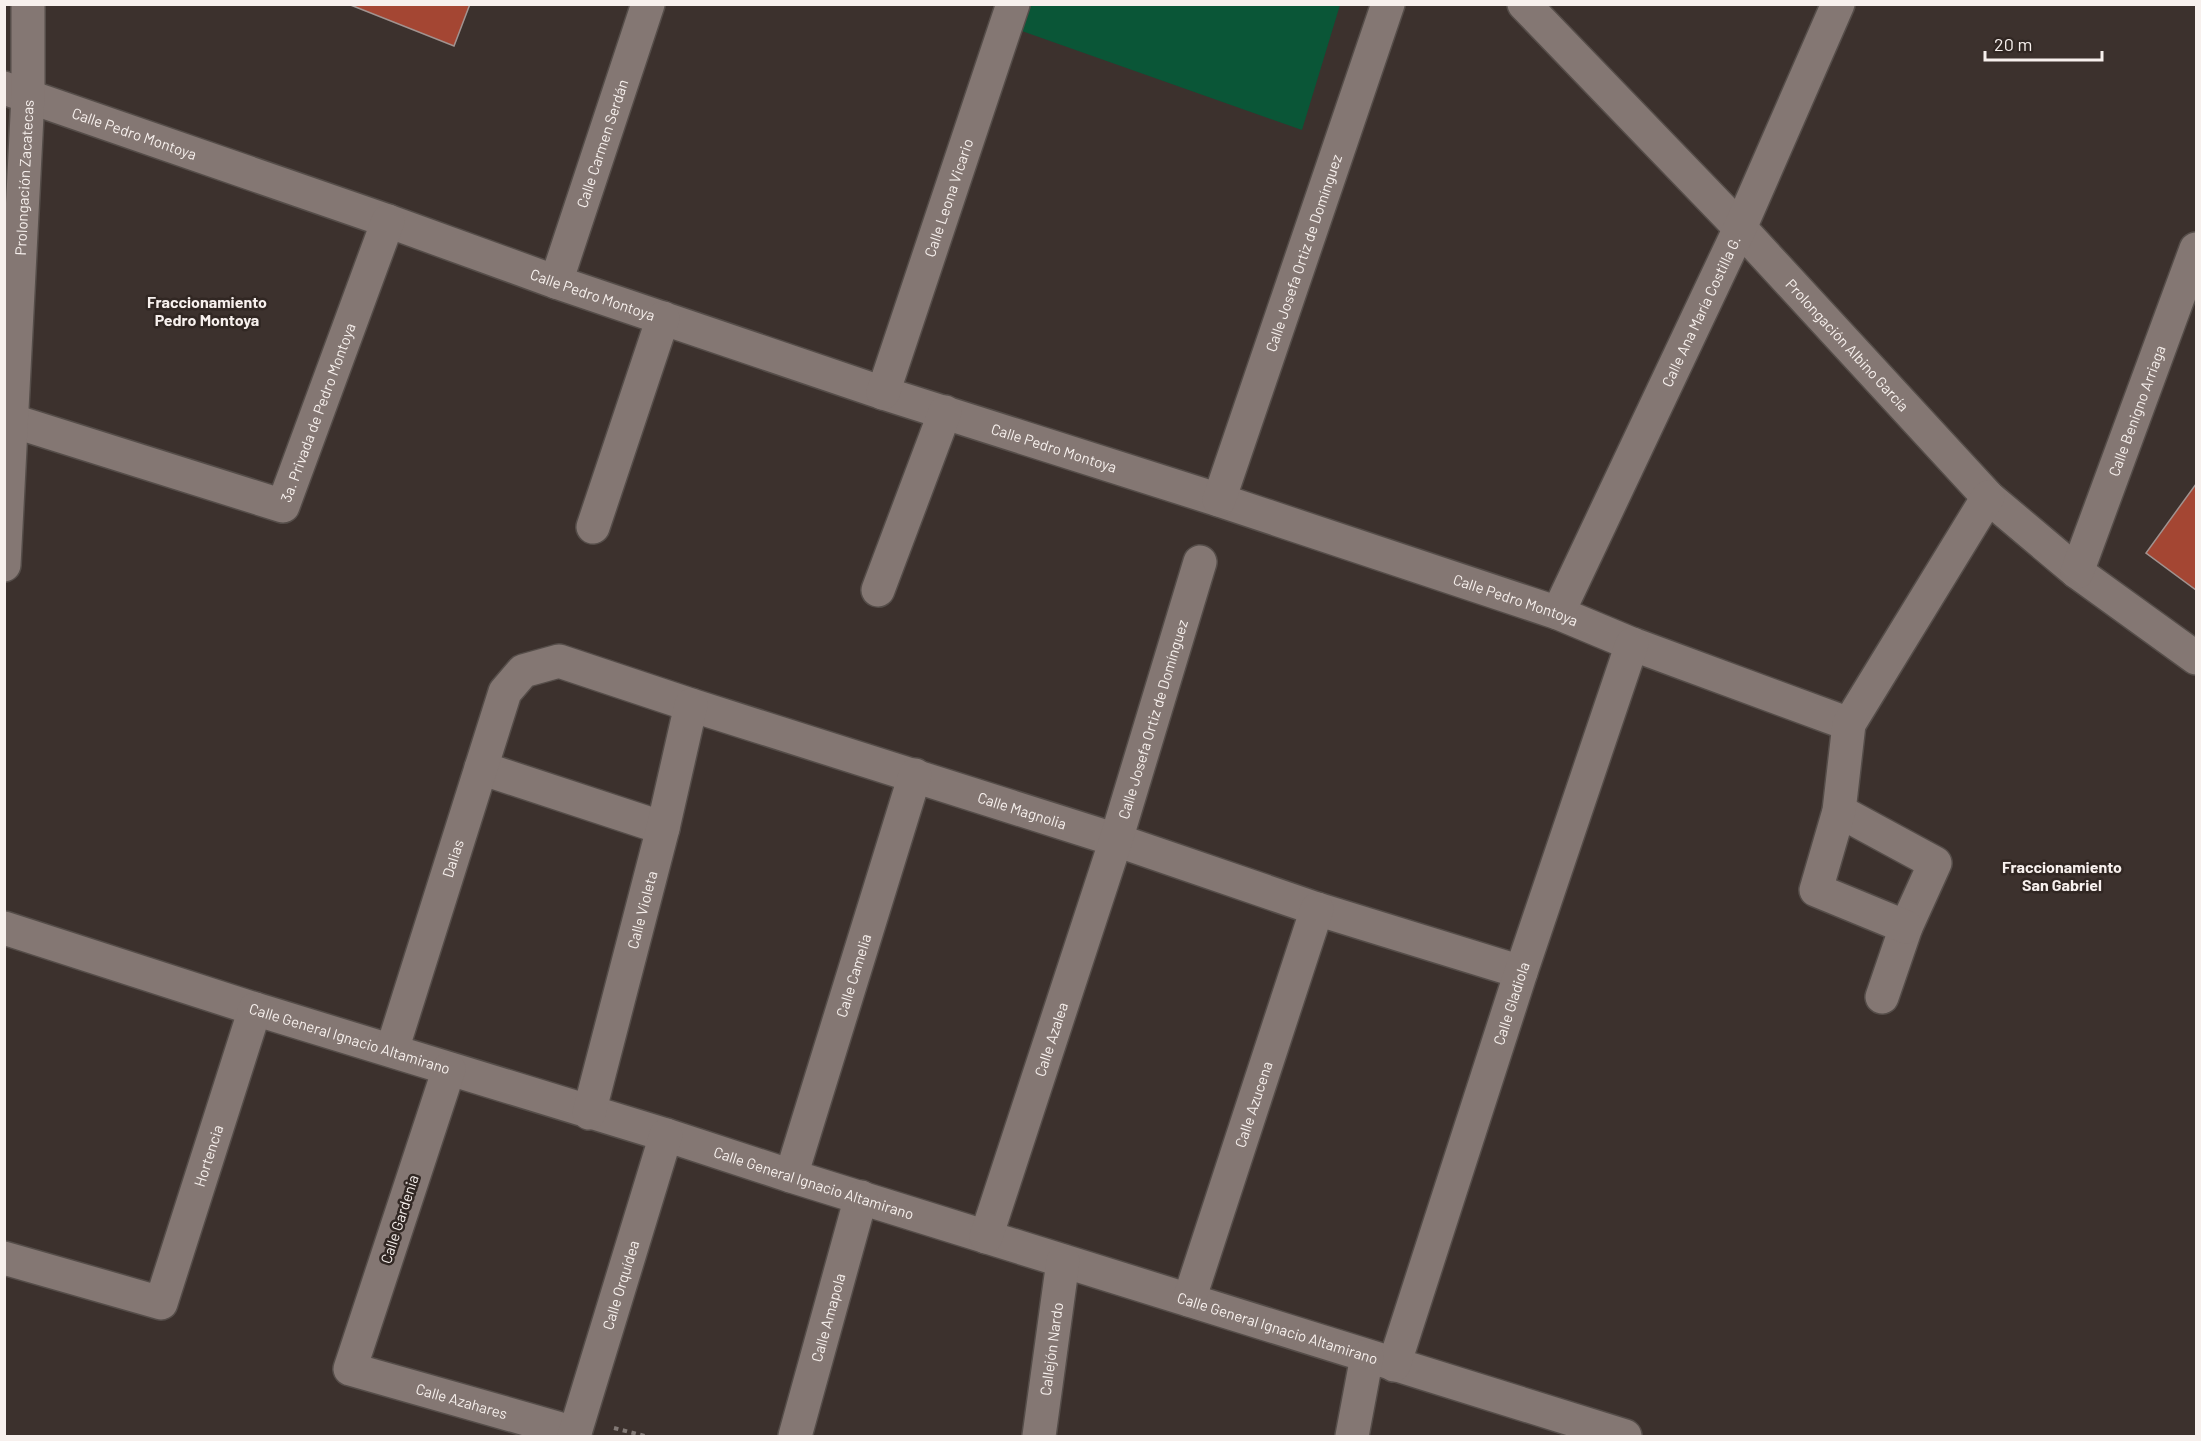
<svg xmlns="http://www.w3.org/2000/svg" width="2201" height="1441" viewBox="0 0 2201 1441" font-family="Barlow,sans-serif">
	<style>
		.green { fill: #0a5637 }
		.building { fill: #a44633; stroke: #a19390; stroke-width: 1.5 }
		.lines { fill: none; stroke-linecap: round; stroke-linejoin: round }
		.street-casing { stroke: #554d49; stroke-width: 36 }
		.path { stroke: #827975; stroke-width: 4; stroke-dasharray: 4.5 4.5; stroke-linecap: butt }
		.street { stroke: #847773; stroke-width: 33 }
		.labels { text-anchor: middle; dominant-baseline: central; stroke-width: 5; stroke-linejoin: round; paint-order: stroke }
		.street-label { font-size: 15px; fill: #f7f0ed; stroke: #312723 }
		.neighbourhood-label { font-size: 16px; font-weight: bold; fill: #f7f0ed; stroke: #312723 }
	</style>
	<rect width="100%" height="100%" fill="#3c312d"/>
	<!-- green -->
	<path class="green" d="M1028,5H1340L1302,130L1019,30Z"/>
	<!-- building -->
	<path class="building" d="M348,4H470L454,46Z
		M2196,484V590L2146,553Z"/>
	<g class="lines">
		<defs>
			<g id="street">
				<path id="s1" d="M1524,4L1740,228L1988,497L2077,572L2196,658"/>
				<path id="s2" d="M4,88L388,221L556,282L883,393L1219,500L1558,613L1632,644L1849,724"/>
				<path id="s3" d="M556,282L648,4"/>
				<path id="s4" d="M883,393L1013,4"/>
				<path id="s5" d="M10,420L283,506L388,221"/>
				<path id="s6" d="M1219,500L1388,4"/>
				<path d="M593,527L663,318"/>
				<path id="s7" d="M4,565L28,96V4"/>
				<path id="s8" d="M2077,572L2196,249"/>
				<path d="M878,590L945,412"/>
				<path id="s9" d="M1558,613L1740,228L1838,4"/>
				<path d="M481,768L663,828"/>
				<path d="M1839,811L1935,863L1906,927L1882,997"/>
				<path d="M1906,927L1816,890L1839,811L1849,724L1988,497"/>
				<path id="s10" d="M4,928L255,1009L666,1135L791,1176L1625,1436"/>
				<path id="s11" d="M392,1050L505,692L523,671L559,661L691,705L1116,840L1317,909L1521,972"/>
				<path id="s12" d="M449,1069L350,1369L575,1433"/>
				<path id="s13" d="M589,1113L663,828L691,705"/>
				<path id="s14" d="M791,1176L915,775"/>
				<path id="s15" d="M986,1237L1116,840L1200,562"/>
				<path id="s16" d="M4,1258L161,1303L255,1009"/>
				<path id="s17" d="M1189,1300L1317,909"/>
				<path id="s18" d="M1394,1365L1521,972L1632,644"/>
				<path id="s19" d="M574,1436L666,1135"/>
				<path id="s20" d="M795,1436L861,1197"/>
				<path id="s21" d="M1039,1436L1063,1261"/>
				<path d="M1352,1436L1367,1356"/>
			</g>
		</defs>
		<!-- street casing -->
		<use href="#street" class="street-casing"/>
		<!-- path -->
		<path class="path" d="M614,1428L645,1436"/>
		<!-- street -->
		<use href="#street" class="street"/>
	</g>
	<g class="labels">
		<!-- street labels -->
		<g class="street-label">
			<text stroke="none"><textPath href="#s2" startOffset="138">Calle Pedro Montoya</textPath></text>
			<text stroke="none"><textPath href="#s3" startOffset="146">Calle Carmen Serdán</textPath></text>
			<text stroke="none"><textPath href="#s7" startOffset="388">Prolongación Zacatecas</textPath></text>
			<text stroke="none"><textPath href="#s4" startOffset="206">Calle Leona Vicario</textPath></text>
			<text stroke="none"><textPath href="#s6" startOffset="261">Calle Josefa Ortiz de Domínguez</textPath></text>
			<text stroke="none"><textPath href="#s2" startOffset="624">Calle Pedro Montoya</textPath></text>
			<text stroke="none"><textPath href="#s9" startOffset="334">Calle Ana María Costilla G.</textPath></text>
			<text stroke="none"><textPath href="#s1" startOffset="470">Prolongación Albino García</textPath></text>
			<text stroke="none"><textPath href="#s8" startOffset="172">Calle Benigno Arriaga</textPath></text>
			<text stroke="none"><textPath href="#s5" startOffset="386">3a. Privada de Pedro Montoya</textPath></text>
			<text stroke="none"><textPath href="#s2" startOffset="1110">Calle Pedro Montoya</textPath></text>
			<text stroke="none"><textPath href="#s2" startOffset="1596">Calle Pedro Montoya</textPath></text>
			<text stroke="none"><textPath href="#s15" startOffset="544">Calle Josefa Ortiz de Domínguez</textPath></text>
			<text stroke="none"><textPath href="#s11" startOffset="927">Calle Magnolia</textPath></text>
			<text stroke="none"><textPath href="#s11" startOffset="201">Dalias</textPath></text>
			<text stroke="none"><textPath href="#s13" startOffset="210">Calle Violeta</textPath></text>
			<text stroke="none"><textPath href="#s14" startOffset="210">Calle Camelia</textPath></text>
			<text stroke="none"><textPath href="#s18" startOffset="380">Calle Gladiola</textPath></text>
			<text stroke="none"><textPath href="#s15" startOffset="208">Calle Azalea</textPath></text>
			<text stroke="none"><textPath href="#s10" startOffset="363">Calle General Ignacio Altamirano</textPath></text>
			<text stroke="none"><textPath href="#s17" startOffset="206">Calle Azucena</textPath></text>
			<text stroke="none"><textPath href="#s16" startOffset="318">Hortencia</textPath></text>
			<text stroke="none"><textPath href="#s10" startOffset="849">Calle General Ignacio Altamirano</textPath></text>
			<text transform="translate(399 1219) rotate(-72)">Calle Gardenia</text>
			<text stroke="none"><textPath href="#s19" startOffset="158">Calle Orquídea</textPath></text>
			<text stroke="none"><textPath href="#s20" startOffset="123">Calle Amapola</textPath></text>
			<text stroke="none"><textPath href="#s10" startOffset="1335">Calle General Ignacio Altamirano</textPath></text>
			<text stroke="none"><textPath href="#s21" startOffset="88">Callejón Nardo</textPath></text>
			<text stroke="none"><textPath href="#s12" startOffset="432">Calle Azahares</textPath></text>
		</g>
		<!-- neighbourhood labels -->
		<g class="neighbourhood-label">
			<text x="207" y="301">Fraccionamiento<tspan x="207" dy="18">Pedro Montoya</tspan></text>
			<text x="2062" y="866">Fraccionamiento<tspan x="2062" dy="18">San Gabriel</tspan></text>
		</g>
	</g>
	<!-- border -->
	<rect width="2201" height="1441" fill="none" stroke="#f7f0ed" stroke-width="12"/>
	<!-- scale -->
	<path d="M1985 51v9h117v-9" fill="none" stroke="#f7f0ed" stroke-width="3"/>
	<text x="1994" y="51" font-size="18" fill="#f7f0ed" stroke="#312723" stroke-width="4.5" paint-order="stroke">20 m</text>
</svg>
